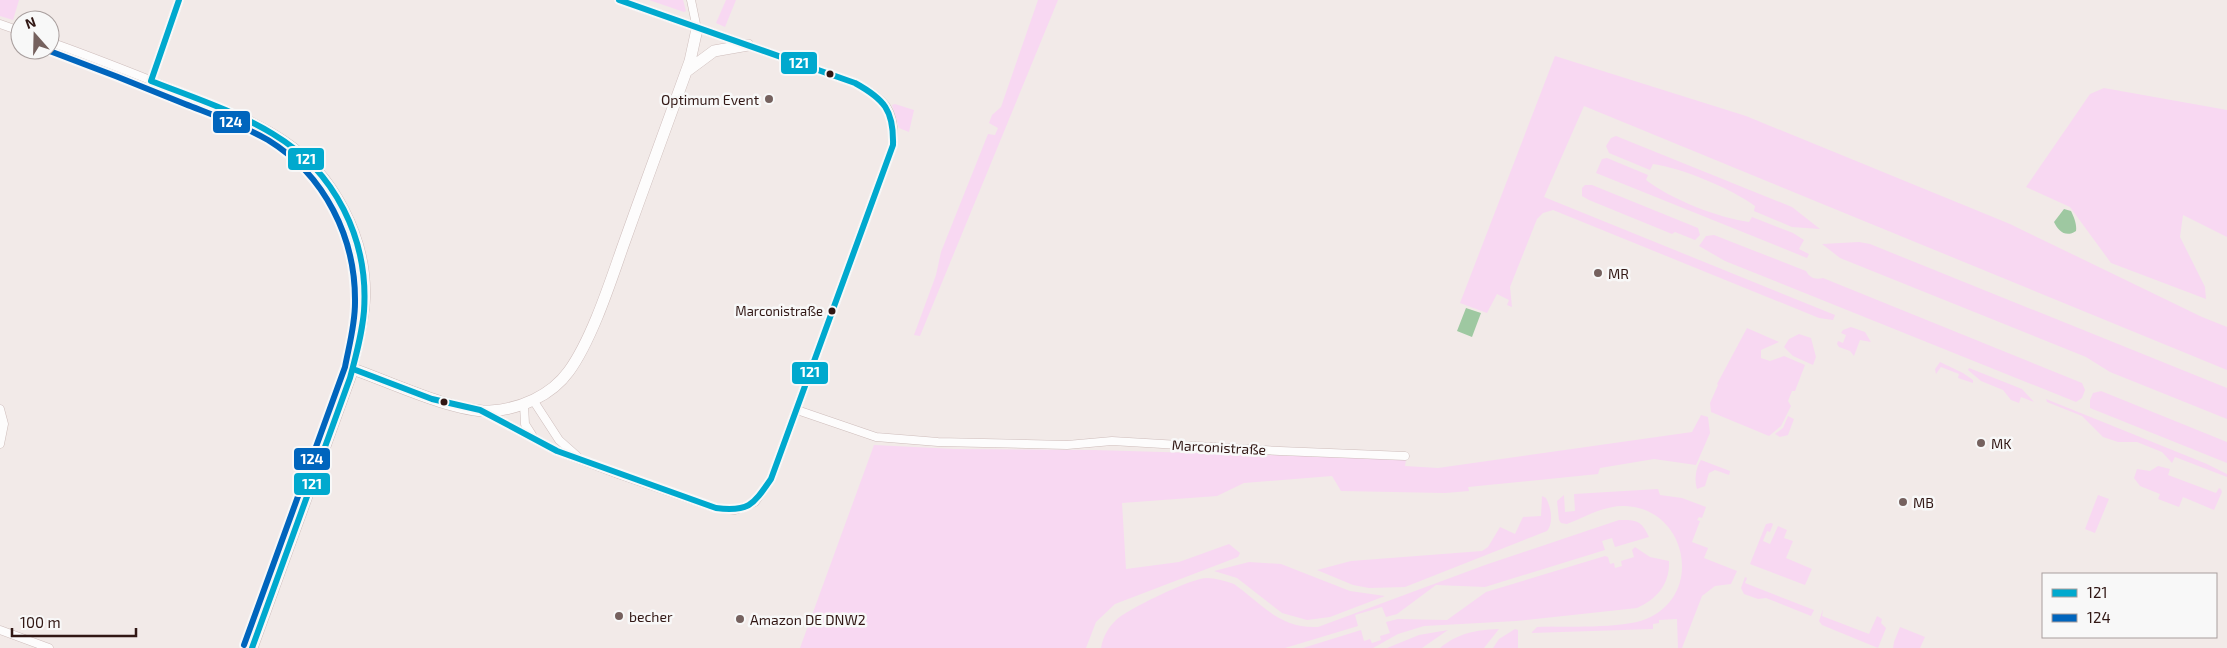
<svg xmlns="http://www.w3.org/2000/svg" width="2227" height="648" viewBox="0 0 2227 648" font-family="'Exo 2',sans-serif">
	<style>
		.green { fill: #f8d8f2 }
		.water { fill: #9ec8a1 }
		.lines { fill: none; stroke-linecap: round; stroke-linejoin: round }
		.street-casing { stroke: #cebdbb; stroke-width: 9 }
		.secondary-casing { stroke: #cebdbb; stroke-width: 12 }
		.street { stroke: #fdfcfc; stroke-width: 8 }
		.secondary { stroke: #fdfcfc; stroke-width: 11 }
		.bus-1-casing { stroke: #f8f8f8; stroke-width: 10 }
		.bus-2-casing { stroke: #f8f8f8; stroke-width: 10 }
		.bus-1 { stroke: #00a9ce; stroke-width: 6 }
		.bus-2 { stroke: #0065bd; stroke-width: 6 }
		.bus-dot { fill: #311714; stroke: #f8f8f8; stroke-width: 2 }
		.poi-dot { fill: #75615e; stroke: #f8f8f8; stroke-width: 2 }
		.labels { text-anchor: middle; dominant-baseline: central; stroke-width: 5; stroke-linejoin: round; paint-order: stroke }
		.bus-label { font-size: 13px; fill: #311714; stroke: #f8f8f8; text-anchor: end }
		.poi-label { font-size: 14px; fill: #311714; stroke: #f8f8f8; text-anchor: start }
		.street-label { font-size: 14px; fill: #311714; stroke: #f8f8f8 }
		.line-badge { stroke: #f8f8f8; stroke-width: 2 }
		.badge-label { font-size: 14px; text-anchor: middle; font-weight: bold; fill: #fff }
	</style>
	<rect width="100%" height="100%" fill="#f2eae8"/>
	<!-- green -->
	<path class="green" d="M0,0H19L13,20L0,16Z
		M649,0H683L686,11L684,12Z
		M726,0H736L725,27L716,23Z
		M1038,0H1058L920,336L914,335L936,275L941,252L988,134L995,135L998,128L989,123L992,115L1001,107Z
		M1555,56L1746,116L2010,224L2202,317L2227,327V370L1584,106L1544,197L1835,315L1833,320L1819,318L1553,210L1543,213L1537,219L1510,287L1512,307L1507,305L1509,300L1497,294L1487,313L1460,303Z
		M2104,88L2227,110V237L2183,215L2180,237L2205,287L2206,299L2111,263L2070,207L2026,187L2090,94Z
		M895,104L914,110L909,132L899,128L892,105Z
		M1616,136L1792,207L1820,229L1792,227L1754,211L1755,206C1732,189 1682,168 1653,164L1650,170L1609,153L1606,146L1611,138Z
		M1607,158L1648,175L1646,180C1670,199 1719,218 1749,222L1752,217L1793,233L1804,240L1799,249L1809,254L1807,258L1596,173L1602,159Z
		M1585,185H1592L1698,228L1700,235L1695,240L1675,232L1672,234L1589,200L1582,196V188Z
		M1714,235L1806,271C1810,278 1815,280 1823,278L2082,383L2085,390L2082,398L2076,402L1725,261L1699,246L1706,236Z
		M1859,242L1870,244L2227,388V419L2110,372L2086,357L1840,258L1822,244Z
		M1851,327L1865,332L1871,342L1860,340L1854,356L1850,351L1839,347L1837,344L1838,341L1843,343L1846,335L1841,333L1843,330Z
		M1747,328L1779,342L1761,350V358L1770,361L1784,356L1805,365L1795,391H1792L1788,401L1791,406L1781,426L1769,436L1711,412L1710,403L1718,385L1717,384Z
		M1799,334L1811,338L1816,357L1813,365L1793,356L1784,347L1789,339Z
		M1940,362L1963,373L1973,380V383L1958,378L1959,374L1941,367L1936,374L1935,369Z
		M1969,368L2022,389L2034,402L2021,397L2019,403L2011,400L2003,390L1981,381L1968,370Z
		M2101,391L2227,442V463L2090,408V400L2093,393Z
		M2046,399L2207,464L2227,474V477L2175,457L2172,463L2162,452L2137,442H2118L2103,437L2082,416L2047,402Z
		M1701,415L1708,417L1710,433L1696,465L1654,459L1600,468L1598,474L1468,487L1469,491L1445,493L1341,491L1332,476L1244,483L1217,496L1122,503L1126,569L1179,562L1229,544L1240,553L1238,557L1115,604L1096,622L1086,648H800L874,445L954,449L1094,450L1406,459L1405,466L1438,468L1692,432Z
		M1788,416L1794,419L1788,435L1780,437L1775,434L1783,428Z
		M1701,460L1730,471L1729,475L1715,470L1709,473L1705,486L1697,489C1694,480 1696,467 1701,460Z
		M2158,466L2170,469L2168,475L2216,493L2219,488L2221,489L2222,492L2214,510L2183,497L2179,507L2158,499L2160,494L2140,486L2134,478L2137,469L2150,471Z
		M1658,489L1660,495L1682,498L1706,507L1702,518L1699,517L1697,520L1700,521L1692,542L1708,548L1704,558L1737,571L1731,584L1715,586L1702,596L1682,648H1678L1677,619L1659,620V623L1653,624V629L1531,633L1537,627C1564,626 1623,629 1646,619C1705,595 1687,508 1625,506C1605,505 1585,517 1567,524L1561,523L1559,520L1557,501L1564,495L1565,512L1575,511L1574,494Z
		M2098,495L2109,499L2095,533L2085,529Z
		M1542,496L1546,498C1551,507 1554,523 1547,531L1405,587L1369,588L1353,585L1317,570L1351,561L1482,551L1488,547L1500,527L1515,534L1523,517L1541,516Z
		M1619,520C1637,520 1641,520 1649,537L1615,547L1612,538L1602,541L1605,550L1485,587L1436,585L1397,614L1386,617L1382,607L1355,615L1358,626L1285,648H1101C1103,635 1111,623 1121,616C1136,606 1191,578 1207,578C1216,578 1225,581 1234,584C1262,604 1280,629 1318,627L1485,565Z
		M1771,523L1773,524L1770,532L1767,531L1763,541L1770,544L1778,526L1787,530L1784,538L1793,541L1786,558L1812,569L1805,585L1750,564L1766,524Z
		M1635,547L1650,557L1669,561C1670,584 1657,599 1637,608L1516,621L1424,626L1398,634L1373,648H1303L1361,630L1364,641L1370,639L1372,643L1381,640L1380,636L1390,633L1386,622L1398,619L1447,620L1486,592L1605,556L1608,557L1610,564L1614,563L1615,568L1622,566L1621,561L1634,557L1632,550Z
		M1249,562L1281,564L1350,591L1385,596L1330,617L1307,620L1282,613L1237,578L1214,571Z
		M1745,577L1747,578L1745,583L1814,610L1811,616L1766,598L1758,599L1744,594L1741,588Z
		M1823,609L1822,616L1869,634L1877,616L1882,619L1881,623L1886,628L1878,648L1822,625L1819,621Z
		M1900,627L1925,637L1920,648H1893L1894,642Z
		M1499,629L1484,648H1440C1458,633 1476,630 1499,629Z
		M1515,629L1518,630V648H1493L1499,639Z
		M1448,630L1422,648H1387L1419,635Z"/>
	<!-- water -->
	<path class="water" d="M2064,209L2071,211C2074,217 2077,225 2076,231C2066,238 2058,231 2054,222Z
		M1466,308L1481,313L1472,337L1457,331Z"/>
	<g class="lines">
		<defs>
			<path id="street" d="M691,0L697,29
				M0,24L20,31
				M50,42C96,58 142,77 188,95C220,108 255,120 284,140C334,173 368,238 366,298C365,322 358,346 353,369
				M151,81L179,0
				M533,400L559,440L577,456
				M524,405L525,424L532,435
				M0,409L4,424L0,444
				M797,410L876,437L938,442L1067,445L1112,441L1280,451L1405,456
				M484,412L557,451L618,474L716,508L735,510L744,507L755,502L771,479L893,145C896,110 885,99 855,83L619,0
				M0,630L49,648"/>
			<path id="secondary" d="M687,71L714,51L748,45
				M252,648L353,369C390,382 453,412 490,411C520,409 551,396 569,371C592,339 610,283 623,246C645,184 668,122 690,61L697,29"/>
		</defs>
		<!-- street casing -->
		<use href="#street" class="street-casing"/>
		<!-- secondary casing -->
		<use href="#secondary" class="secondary-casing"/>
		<!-- street -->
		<use href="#street" class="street"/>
		<!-- secondary -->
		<use href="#secondary" class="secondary"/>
		<defs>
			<path id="bus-1" d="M151,81C192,97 235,111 273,134C335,171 369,239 364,311C362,334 356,356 350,378L252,648
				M151,81L179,0
				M353,369L432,399L480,410L557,451L716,508C749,512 753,505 771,479L893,145C894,110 884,99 855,83L619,0"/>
			<path id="bus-2" d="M47,50C93,67 139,85 185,104C213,115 242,125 268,140C325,175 356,238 355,303C355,325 349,346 345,367L244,645"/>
		</defs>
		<!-- bus-1 casing -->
		<use href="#bus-1" class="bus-1-casing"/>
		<!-- bus-2 casing -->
		<use href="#bus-2" class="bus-2-casing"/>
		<!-- bus-1 -->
		<use href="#bus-1" class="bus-1"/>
		<!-- bus-2 -->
		<use href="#bus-2" class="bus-2"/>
	</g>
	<!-- markers -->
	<g class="bus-dot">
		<circle cx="830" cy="74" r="4.5"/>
		<circle cx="832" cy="311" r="4.5"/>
		<circle cx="444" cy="402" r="4.5"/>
	</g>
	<g class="poi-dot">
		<circle cx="769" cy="99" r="5"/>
		<circle cx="1598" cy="273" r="5"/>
		<circle cx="1981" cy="443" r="5"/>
		<circle cx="1903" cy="502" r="5"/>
		<circle cx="619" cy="616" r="5"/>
		<circle cx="740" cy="619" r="5"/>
	</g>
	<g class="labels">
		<!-- bus labels -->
		<g class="bus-label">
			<text x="823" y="311">Marconistraße</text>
		</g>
		<!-- poi labels -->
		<g class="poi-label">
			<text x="759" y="99" text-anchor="end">Optimum Event</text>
			<text x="1608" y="273">MR</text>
			<text x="1991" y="443">MK</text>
			<text x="1913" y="502">MB</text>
			<text x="629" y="616">becher</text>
			<text x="750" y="619">Amazon DE DNW2</text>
		</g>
		<!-- street labels -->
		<g class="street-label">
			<text transform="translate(1219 447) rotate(3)">Marconistraße</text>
		</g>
	</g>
	<g class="line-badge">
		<rect x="780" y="51" width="38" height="24" rx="5" fill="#00a9ce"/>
		<rect x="212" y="110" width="39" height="24" rx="5" fill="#0065bd"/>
		<rect x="287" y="147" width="38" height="24" rx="5" fill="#00a9ce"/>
		<rect x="791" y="361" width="38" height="24" rx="5" fill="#00a9ce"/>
		<rect x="293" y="447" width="38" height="24" rx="5" fill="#0065bd"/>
		<rect x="293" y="472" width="38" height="24" rx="5" fill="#00a9ce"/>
	</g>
	<g class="badge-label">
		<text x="799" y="68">121</text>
		<text x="231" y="127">124</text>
		<text x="306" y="164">121</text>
		<text x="810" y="377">121</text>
		<text x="312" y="464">124</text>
		<text x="312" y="489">121</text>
	</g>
	<!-- legend -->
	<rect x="2042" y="573" width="175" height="65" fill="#f8f8f8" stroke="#a89e9d"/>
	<rect x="2052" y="589" width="25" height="8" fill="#00a9ce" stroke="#a89e9d"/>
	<text x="2087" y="598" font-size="15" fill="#311714">121</text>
	<rect x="2052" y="614" width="25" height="8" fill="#0065bd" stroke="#a89e9d"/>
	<text x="2087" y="623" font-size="15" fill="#311714">124</text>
	<!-- north arrow -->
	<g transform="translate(35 35) rotate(340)"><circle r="24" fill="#f8f8f8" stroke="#a89e9d"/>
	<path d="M0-4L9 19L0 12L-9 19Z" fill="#75615e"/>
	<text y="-8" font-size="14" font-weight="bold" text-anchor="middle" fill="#311714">N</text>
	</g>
	<!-- scale -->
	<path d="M12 628v8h124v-8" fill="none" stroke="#311714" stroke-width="2.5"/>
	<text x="20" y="628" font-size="15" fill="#311714" stroke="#f8f8f8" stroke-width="4" paint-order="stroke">100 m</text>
</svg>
